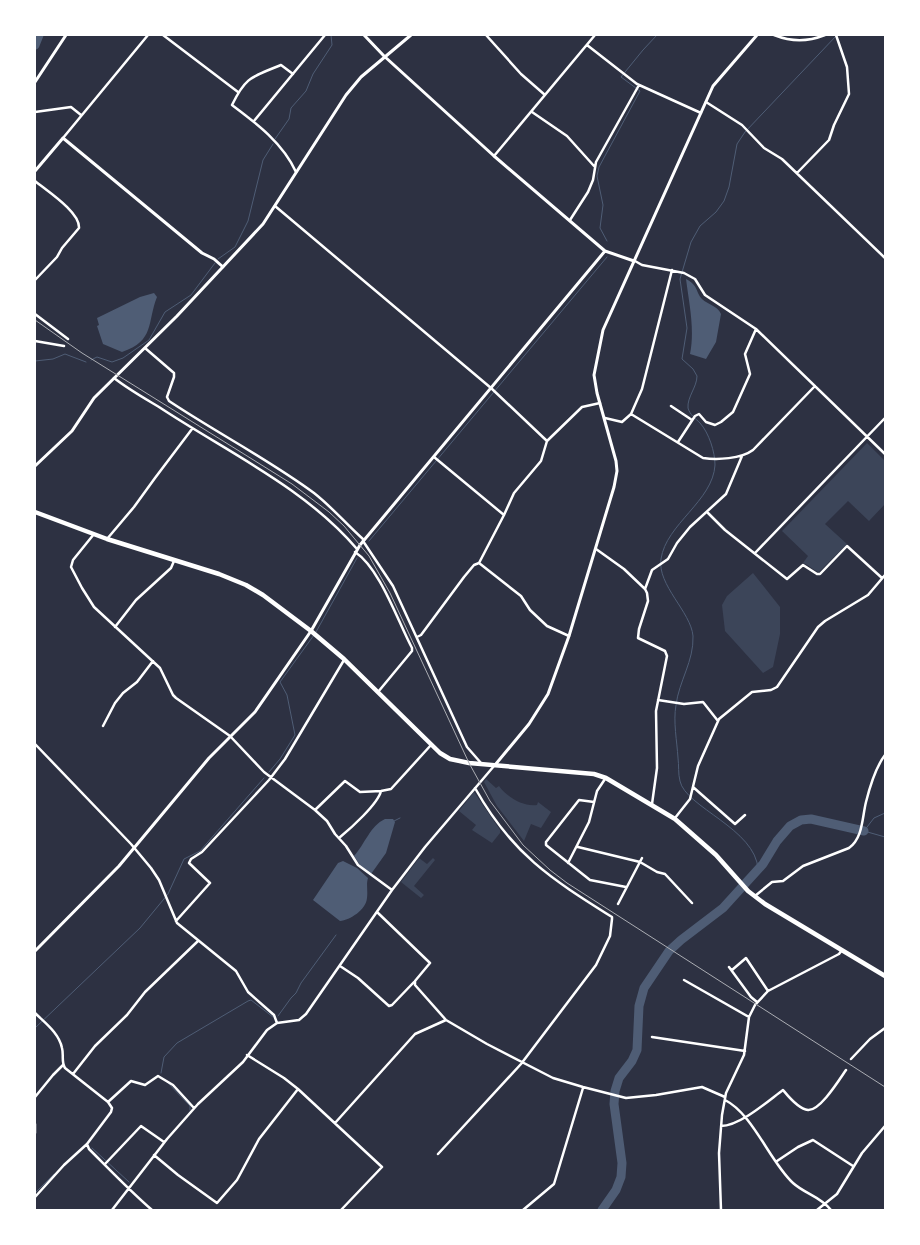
<svg xmlns="http://www.w3.org/2000/svg" width="920" height="1245" viewBox="0 0 920 1245" font-family="Helvetica,sans-serif">
	<style>
		.green { fill: #3c4559 }
		.water { fill: #4f5d75 }
		.lines { fill: none; stroke-linecap: round; stroke-linejoin: round }
		.stream { stroke: #4f5d75; stroke-width: 1 }
		.river { stroke: #4f5d75; stroke-width: 9 }
		.minor { stroke: #fff; stroke-width: 2.5 }
		.tertiary { stroke: #fff; stroke-width: 3 }
		.primary { stroke: #fff; stroke-width: 4.5 }
		.rail { stroke: #abadb3; stroke-width: 1 }
	</style>
	<rect width="100%" height="100%" fill="#2d3142"/>
	<!-- green -->
	<path class="green" d="M867,443L885,461V504L869,521L848,501L825,524L847,544L819,572C814,571 809,565 803,563L808,556L782,531Z
		M753,573L780,607V634L773,667L763,673L725,631L722,605L727,596Z
		M486,779L496,788L499,786C507,797 523,807 537,805L538,802L551,812L541,828L531,824L524,841L497,806L484,782Z
		M474,792L500,830V833L492,843L472,830L476,825L459,811Z
		M419,858L427,864L433,858L435,860L414,886L424,895L421,898L401,882Z"/>
	<!-- water -->
	<path class="water" d="M686,279C699,286 695,291 702,299C708,305 717,305 721,314L716,342L706,359L690,354C695,329 689,303 686,279Z
		M154,293L157,297C147,322 155,341 122,352L103,344L97,326L99,325L97,318L140,297Z
		M385,819H393L395,822L386,853L371,874L360,865L354,856C365,844 370,826 385,819Z
		M343,861L357,868L368,878C366,884 368,891 367,898C366,910 350,920 340,921L313,900L338,863Z"/>
	<g class="lines">
		<!-- stream -->
		<path class="stream" d="M275,139L289,119L291,108L306,91L313,74L332,45L331,35
			M607,241L600,228L603,205L597,176L599,167L640,91L621,77L643,50L657,35
			M218,259L235,247L248,221L263,160L273,144
			M91,360L97,357L112,362L123,358L149,340L165,312L191,295L215,263
			M35,361L53,359L65,354L86,362
			M369,541L607,257
			M316,632L357,558
			M269,772L280,759L295,735L287,695L280,682L314,635
			M885,813L874,818L864,831L885,837
			M394,821L400,818
			M758,869C756,829 685,807 680,781C678,774 679,765 678,758C677,741 673,722 676,705C679,681 694,661 693,636C691,612 657,585 661,559C666,524 713,501 715,465C715,452 709,433 700,423C695,418 690,415 688,408C687,397 697,387 697,376L693,369L682,359L687,328L680,279L691,242L700,226L716,212L724,201L729,187L737,144L745,132L837,35
			M278,1016L291,998L296,993L301,983L336,935
			M35,1028L140,928L168,894L184,859L200,851L264,778
			M161,1073L164,1057L177,1043L248,1001L251,1000L273,1017
			M168,1083L190,1106V1110
			M92,1148L129,1182
			M35,1193L54,1174"/>
		<!-- river -->
		<path class="river" d="M35,45L39,35
			M602,1210L616,1190L621,1177L622,1163L614,1104L615,1091L619,1078L632,1061L637,1050L639,1006L644,988L669,951L681,940L723,908L763,864L777,841L790,826L801,820L811,819L864,831"/>
		<!-- minor -->
		<path class="minor" d="M163,35L238,92
			M486,35L521,74L545,95
			M774,35C792,42 807,42 825,35
			M587,45L637,84L701,113
			M293,74L281,65C252,77 246,76 232,105C256,123 283,143 296,172
			M706,102L742,125L764,148L782,159L885,258
			M35,112L71,107L81,115
			M532,112L567,136L594,166
			M254,121L325,35
			M63,138L148,35
			M494,156L595,35
			M797,173L829,140L834,125L849,94L847,67L836,35
			M35,181C47,191 80,212 79,228L62,248L57,257L35,280
			M275,206L491,388L547,441
			M570,220L588,192L593,180L596,162L639,85
			M635,261L642,265L684,273L695,279L705,295L756,329L885,454
			M35,314L68,339
			M35,341L64,346
			M145,348L174,373V377L167,397L169,401C217,433 268,459 314,493C332,507 347,525 364,540
			M114,378C128,389 144,398 159,407C227,452 304,487 357,549
			M671,406L692,420
			M631,414L642,389L672,270
			M605,418L622,422L631,414L703,458C717,460 741,459 753,450L815,386
			M678,442L695,416L699,414L706,422L715,425L721,422L733,412L750,374L745,354L756,329
			M434,457L504,515
			M707,512L725,530L787,579L803,565L817,574H820L847,546L882,578
			M94,534L73,560L71,567L82,588L94,607L160,668L173,695L176,698L230,736L264,772L315,810L327,821L335,834L346,846L358,865L392,890
			M107,539L134,507L155,478L192,429
			M363,541L393,586L467,747L481,763
			M596,549L624,569L645,589L647,593L648,601L639,629L638,638L665,651L667,656L656,711L657,768L652,804
			M355,552C380,568 398,622 412,648V651L378,692
			M755,553L885,418
			M479,563L521,596L530,610L547,626L569,636
			M645,589L652,570L668,559L677,543L690,527L726,494L742,456
			M115,627L136,600L171,568L174,561
			M417,637L421,635L464,577L474,565L479,563L504,515L514,493L541,461L547,441L582,407L600,403
			M658,700L684,704L703,702L718,721
			M103,726L115,703L123,693L137,682L153,661
			M35,744L131,844L151,868L159,880L177,923L236,971L248,992L274,1015L277,1023
			M693,787L735,824L745,815
			M594,802L579,800L546,842V845L590,880L626,887
			M315,810L345,781L360,792L381,791L391,789L431,745
			M675,818L690,799L698,766L719,719L752,692L771,690L777,687L818,627L825,621L868,595L885,575
			M339,838C350,829 378,804 381,791
			M578,847L640,862L657,872L665,874L692,903
			M568,863L589,822L597,791L605,779
			M755,896L772,882L783,881L803,866L849,848C863,838 862,818 866,802C870,786 875,768 885,755
			M618,904L642,858
			M377,912L430,963L415,981V985L446,1020L487,1044L553,1078L583,1087L626,1098L656,1095L702,1087L725,1097
			M176,921L210,883L189,863L191,859L202,852L269,780L285,759L344,660
			M340,966L358,978L389,1006L392,1005L414,982
			M729,967L751,997L757,1002
			M732,970L746,958L768,991
			M684,980L749,1017
			M35,1013C45,1023 59,1033 62,1048C64,1055 61,1062 65,1068L108,1102L112,1108L111,1112L87,1144L64,1165L35,1197
			M652,1037L745,1051
			M247,1055L284,1078L298,1089L382,1167L341,1210
			M851,1059L870,1039L885,1028
			M73,1074L95,1046L127,1015L145,992L198,941
			M35,1097L53,1075L63,1065
			M725,1100C753,1114 770,1162 793,1183C805,1194 820,1196 831,1210
			M108,1102L131,1081L145,1085L158,1076L173,1085L194,1108
			M335,1123L415,1034L446,1020
			M35,1124V1133
			M721,1126C740,1126 768,1101 783,1090C788,1096 798,1109 808,1110C820,1111 839,1080 846,1070
			M87,1144L89,1149C110,1170 130,1191 152,1210
			M438,1154L521,1064L596,965L610,936L612,919V917C550,878 512,854 475,788
			M154,1155L178,1175L217,1203L237,1180L259,1139L298,1089
			M777,1161L798,1147L813,1140L853,1166
			M105,1164L141,1126L164,1142
			M112,1210L167,1139L198,1104L243,1062L267,1030L277,1023L299,1020L306,1014L392,890L425,847L494,766
			M523,1210L554,1184L583,1088
			M721,1210L719,1153L722,1115L726,1093L744,1055L749,1017L755,1005L768,991L839,954L842,950
			M817,1210L837,1194L862,1153L885,1126"/>
		<!-- tertiary -->
		<path class="tertiary" d="M364,35L384,56L494,156L605,251L634,261
			M35,82L66,35
			M35,171L63,138L202,253L214,259L223,267
			M35,466L72,431L94,398L177,316L263,224L346,95L361,77L411,35
			M495,765L529,724L548,694L569,636L614,487L617,471L616,461L597,393L594,375L603,330L713,86L757,35
			M35,951L119,866L209,758L255,712L311,631L360,545L605,251"/>
		<!-- primary -->
		<path class="primary" d="M35,512L107,539L219,574L246,585L263,595L311,631L344,659L440,753L450,759L469,763L594,774L606,778L675,819L716,855L748,891L765,904L885,976"/>
		<!-- rail -->
		<path class="rail" d="M35,320L82,353L292,484L329,512L344,526L369,556L390,593L469,763L490,801L523,845L550,870L567,883L885,1087"/>
	</g>
	<!-- border -->
	<rect width="920" height="1245" fill="none" stroke="#ffffff" stroke-width="72"/>
</svg>
